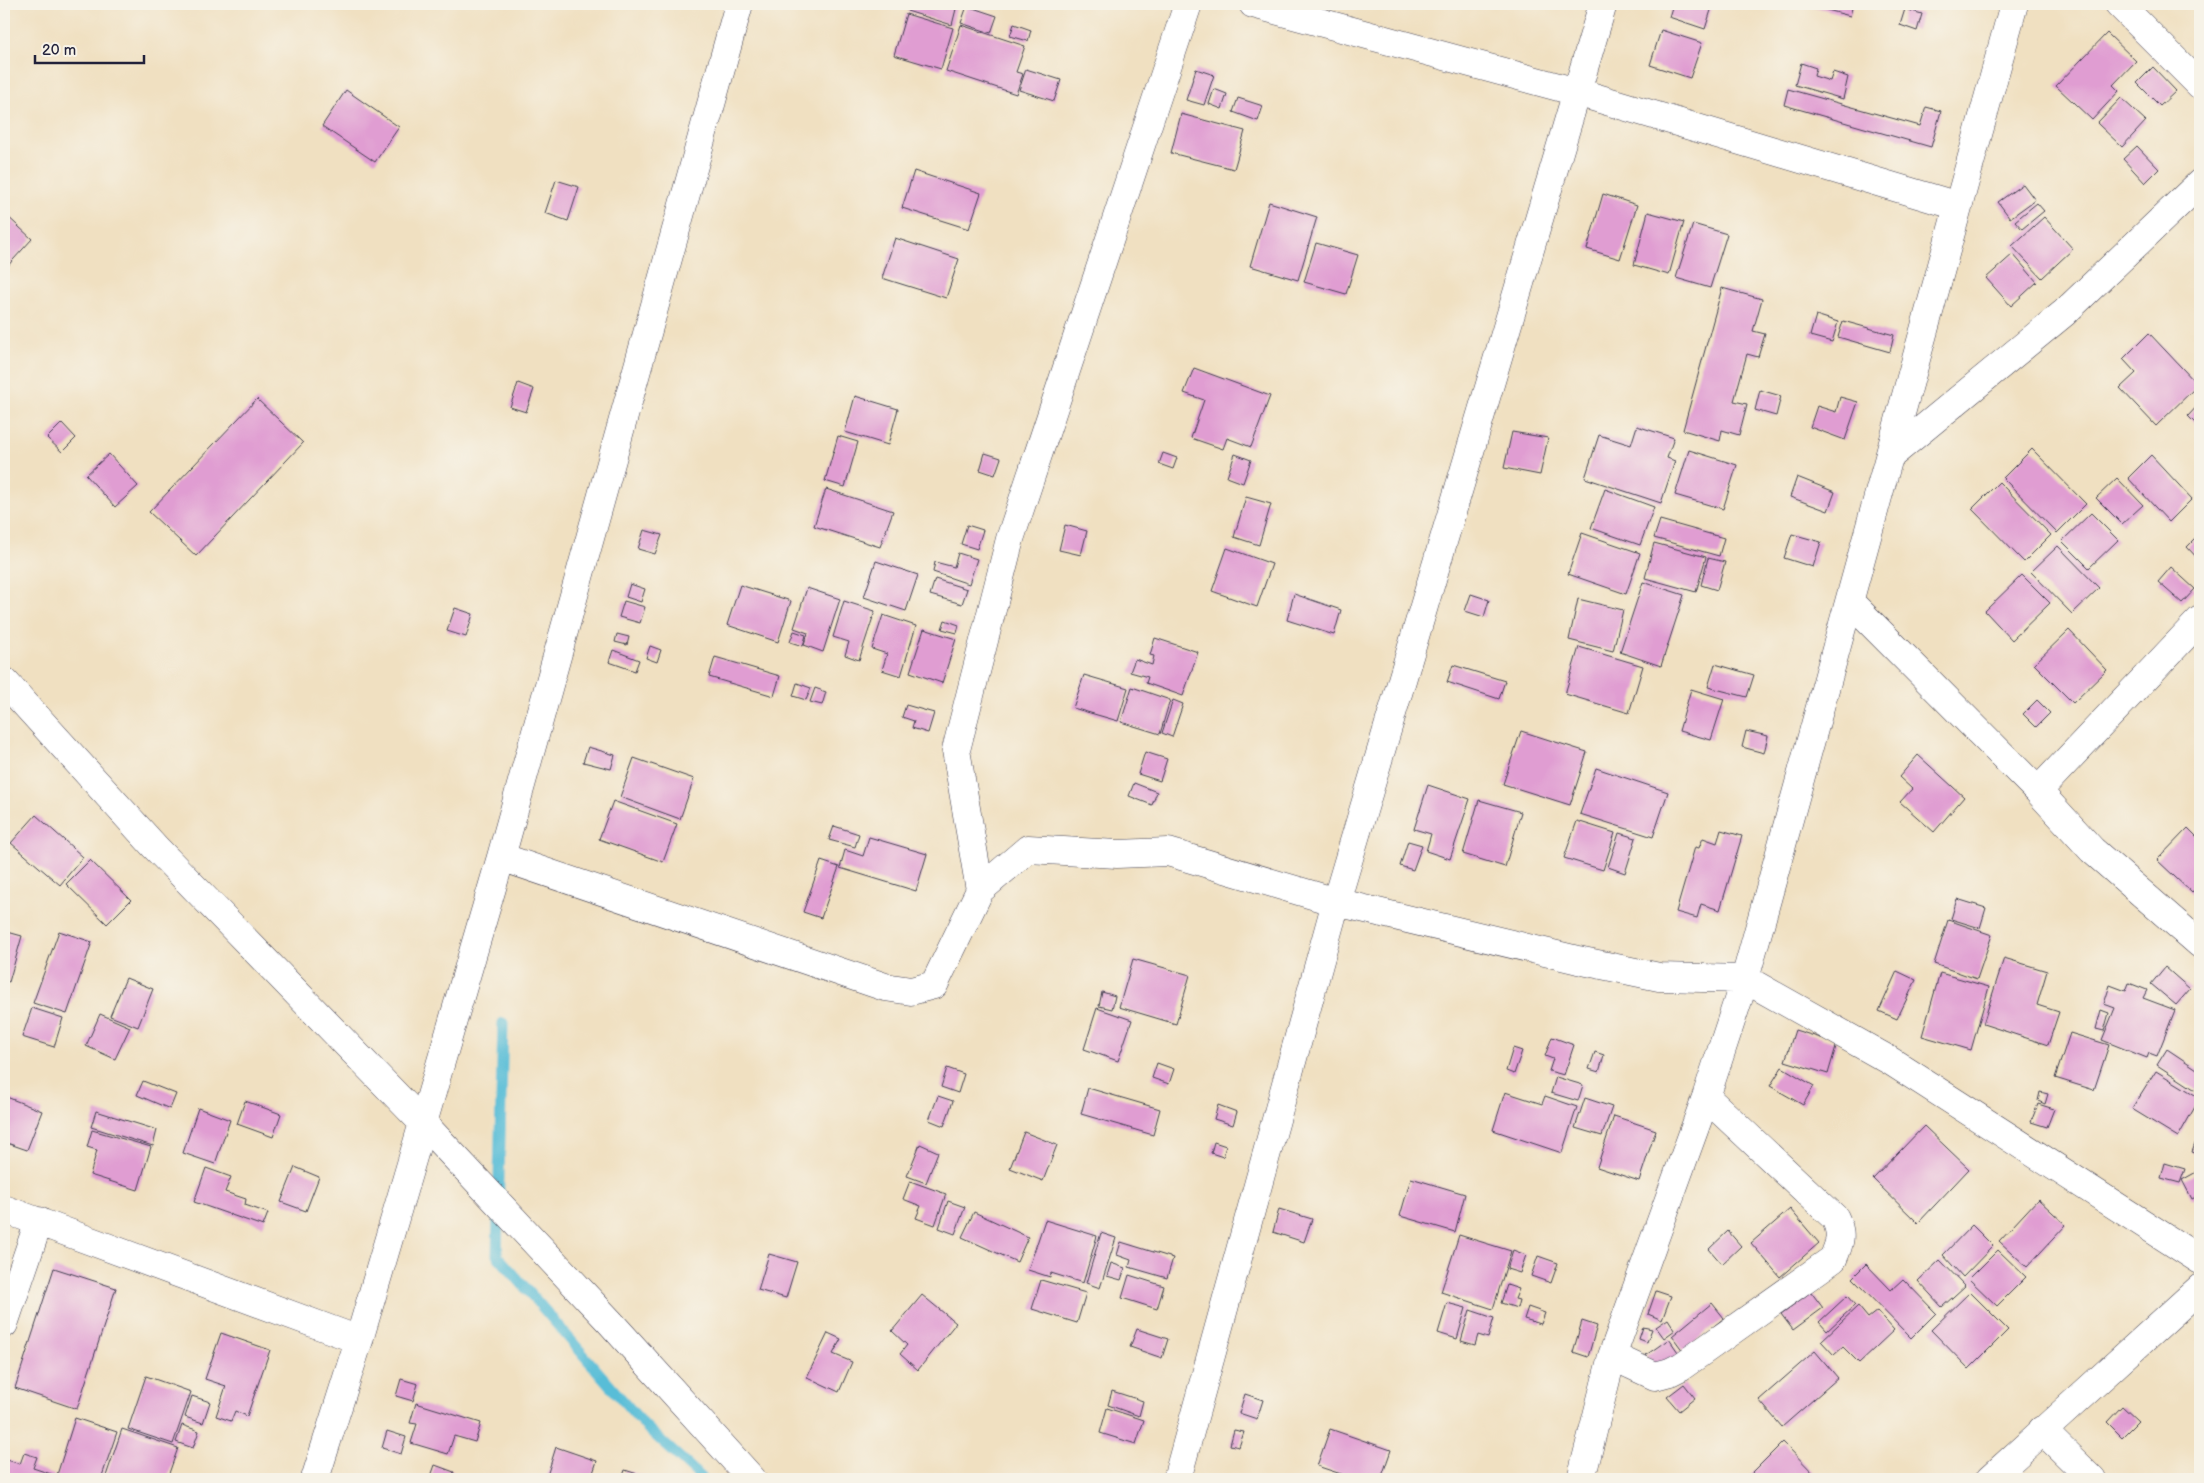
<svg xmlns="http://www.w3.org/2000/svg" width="2204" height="1483" viewBox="0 0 2204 1483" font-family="'Balsamiq Sans',sans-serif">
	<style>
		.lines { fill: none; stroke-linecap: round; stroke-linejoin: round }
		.stream { stroke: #59bdd7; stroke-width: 11 }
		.building { fill: #e09dd2 }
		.minor-casing { stroke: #413e4f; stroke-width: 29 }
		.tertiary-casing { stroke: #413e4f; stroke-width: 29 }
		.minor { stroke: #fff; stroke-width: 28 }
		.tertiary { stroke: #fff; stroke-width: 28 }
	</style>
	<rect width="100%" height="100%" fill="#f7f3e8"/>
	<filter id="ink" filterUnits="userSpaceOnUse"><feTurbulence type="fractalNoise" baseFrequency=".02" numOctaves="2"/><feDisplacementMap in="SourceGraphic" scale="10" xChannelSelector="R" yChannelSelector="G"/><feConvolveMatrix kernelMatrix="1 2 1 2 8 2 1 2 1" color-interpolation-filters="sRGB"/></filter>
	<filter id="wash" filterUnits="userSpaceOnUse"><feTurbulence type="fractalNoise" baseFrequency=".0096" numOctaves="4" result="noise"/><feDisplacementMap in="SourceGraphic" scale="20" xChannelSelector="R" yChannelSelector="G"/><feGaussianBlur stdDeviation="1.12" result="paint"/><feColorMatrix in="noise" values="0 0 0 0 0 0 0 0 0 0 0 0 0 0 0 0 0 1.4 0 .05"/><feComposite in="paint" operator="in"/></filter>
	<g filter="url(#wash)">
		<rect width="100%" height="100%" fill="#f0e0c1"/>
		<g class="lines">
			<!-- stream -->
			<path class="stream" d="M503,1023L497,1255L645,1426L703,1479"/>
		</g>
		<g id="blocks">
			<!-- building -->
			<path class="building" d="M909,4H937L956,9L952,25L907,11Z
				M1673,4H1713L1705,29L1669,17Z
				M1813,4H1853L1850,16L1812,6Z
				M967,6L997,16L991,33L961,23Z
				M1905,9L1922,14L1917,31L1900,25Z
				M906,14L953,28L941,69L894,55Z
				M1014,24L1031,30L1028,41L1010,36Z
				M961,25L1025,46L1016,72L1023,74L1016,94L946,71Z
				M1661,30L1702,43L1690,78L1650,65Z
				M2107,33L2136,61L2113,85L2119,91L2092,120L2056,86Z
				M1801,63L1816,68L1814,76L1830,81L1833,72L1848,77L1843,99L1795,85Z
				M2153,67L2176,91L2160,106L2137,83Z
				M1026,69L1061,80L1054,101L1019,90Z
				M1196,69L1214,75L1204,105L1186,100Z
				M1214,89L1227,94L1222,109L1209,104Z
				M1788,89L1920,126L1926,107L1941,111L1931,147L1784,105Z
				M346,90L399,127L375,162L322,126Z
				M1238,98L1263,106L1258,121L1233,112Z
				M2121,98L2146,121L2122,147L2097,123Z
				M1181,114L1245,131L1234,169L1171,153Z
				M2137,146L2159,169L2145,183L2123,159Z
				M914,171L981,193L969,229L902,208Z
				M556,180L579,187L568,221L545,213Z
				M2023,184L2035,200L2010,218L1998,202Z
				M1603,194L1637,205L1620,259L1587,249Z
				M1269,202L1317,217L1298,280L1250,266Z
				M2037,203L2044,211L2022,229L2015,221Z
				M1648,212L1684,222L1669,275L1634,265Z
				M4,213L32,239L4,270Z
				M2044,217L2073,249L2042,278L2012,246Z
				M1693,224L1727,234L1710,288L1676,278Z
				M895,238L959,259L946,298L882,278Z
				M1316,243L1358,255L1346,294L1304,282Z
				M2013,254L2037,282L2011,306L1986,278Z
				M1722,288L1762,299L1753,331L1765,334L1758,357L1747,354L1734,401L1747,404L1739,435L1722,430L1720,441L1683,430Z
				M1816,315L1838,322L1832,342L1810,336Z
				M1843,321L1894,335L1890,352L1838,337Z
				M2149,333L2198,385L2156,426L2120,388L2136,373L2123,359Z
				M1194,368L1270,396L1251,447L1227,438L1223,449L1191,438L1204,400L1184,393Z
				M518,383L534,389L526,412L510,407Z
				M1760,390L1781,396L1776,416L1755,410Z
				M855,396L898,409L888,445L845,432Z
				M1840,397L1858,402L1845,440L1810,427L1817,406L1836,412Z
				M257,399L303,443L196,556L149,512Z
				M2200,403V428L2188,416Z
				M62,423L76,438L62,452L47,438Z
				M1637,426L1674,438L1667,458L1675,461L1661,503L1585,478L1599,435L1631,445Z
				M1512,432L1548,438L1540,475L1504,468Z
				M838,436L858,442L845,487L825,481Z
				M2032,449L2086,504L2057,533L2003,478Z
				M1689,450L1737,465L1723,509L1675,495Z
				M985,453L1001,458L995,475L980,470Z
				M1163,453L1177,458L1173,469L1159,464Z
				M109,454L138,486L115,507L86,475Z
				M1235,454L1251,460L1243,483L1227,477Z
				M2151,455L2192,499L2169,522L2128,478Z
				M1797,477L1835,492L1828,511L1790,497Z
				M2117,478L2143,505L2122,524L2096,498Z
				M1999,482L2051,535L2024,562L1972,509Z
				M826,489L893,511L880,547L814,526Z
				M1605,489L1654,507L1640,545L1591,528Z
				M1246,497L1271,504L1259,545L1234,537Z
				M2091,513L2118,540L2089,568L2062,541Z
				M1660,520L1724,538L1719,556L1654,538Z
				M967,525L983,530L977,549L961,544Z
				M1065,525L1087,531L1081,555L1059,550Z
				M644,530L662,535L655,554L638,549Z
				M1582,533L1640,553L1626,594L1568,574Z
				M1792,534L1821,542L1813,567L1784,558Z
				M2198,536L2200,538V561L2187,547Z
				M1654,543L1706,557L1696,592L1645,578Z
				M2058,546L2099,588L2072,614L2031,572Z
				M1227,548L1272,564L1257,607L1212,591Z
				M958,553L977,559L969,584L933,572L935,562L954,567Z
				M1708,558L1725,562L1717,590L1701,585Z
				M876,561L918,575L906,611L864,597Z
				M2171,567L2195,589L2182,603L2158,582Z
				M2022,575L2050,603L2012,640L1985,611Z
				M935,579L967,589L962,604L930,595Z
				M1643,582L1684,595L1661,666L1620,652Z
				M630,584L645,589L641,602L626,597Z
				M740,585L791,601L778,642L727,625Z
				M807,588L840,599L823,652L804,645L808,633L794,628Z
				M1294,594L1341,610L1334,635L1287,620Z
				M1471,594L1489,600L1484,617L1465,611Z
				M1578,599L1623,610L1613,651L1569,640Z
				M624,601L645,607L640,623L619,617Z
				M844,601L875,611L859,660L845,655L849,642L833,637Z
				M455,608L473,614L466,637L447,631Z
				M883,615L916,626L901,676L882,670L887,654L872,649Z
				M945,620L959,625L957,633L942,629Z
				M924,629L956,639L942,683L910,672Z
				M2069,630L2107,670L2073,703L2034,664Z
				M794,631L806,635L803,646L790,642Z
				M617,634L629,637L627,645L615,642Z
				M1155,638L1198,652L1183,696L1146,683L1148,677L1130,672L1135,659L1152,665L1154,656L1150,655Z
				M650,646L661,650L657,662L646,658Z
				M1579,647L1643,666L1629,713L1565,694Z
				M613,650L639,660L635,671L609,662Z
				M715,657L780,676L774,696L709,677Z
				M1715,664L1754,675L1747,697L1708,687Z
				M1453,665L1505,681L1499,699L1447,682Z
				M1084,675L1128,688L1118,721L1073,708Z
				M797,683L811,688L806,700L793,696Z
				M1132,687L1170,700L1160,734L1121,722Z
				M815,688L826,692L822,705L810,702Z
				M1691,689L1724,699L1711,740L1679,731Z
				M1173,700L1183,704L1172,737L1162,733Z
				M2037,700L2050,713L2036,727L2023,714Z
				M906,705L934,713L928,733L912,728L914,721L902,717Z
				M1521,731L1587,752L1570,805L1503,784Z
				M1746,731L1768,736L1764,753L1742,747Z
				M588,747L615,755L611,769L583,762Z
				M1145,752L1167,759L1160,781L1138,774Z
				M1918,755L1964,797L1934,832L1900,802L1912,789L1899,777Z
				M634,758L694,779L680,819L620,797Z
				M1596,768L1668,792L1653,837L1580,814Z
				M1134,783L1157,792L1152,805L1129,796Z
				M1428,785L1470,799L1450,859L1426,851L1431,834L1414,829Z
				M1479,800L1521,812L1505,867L1463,854Z
				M613,801L677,824L663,862L599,839Z
				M36,815L83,857L60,885L11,843Z
				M1577,821L1615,833L1603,870L1564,858Z
				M834,826L859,834L855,847L829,840Z
				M2188,828L2200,840V884L2192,893L2157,860Z
				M1721,830L1742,836L1720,910L1701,904L1697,918L1676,912L1695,847L1699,848L1703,838L1717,843Z
				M1619,833L1636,838L1625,873L1608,867Z
				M869,837L927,854L916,891L840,868L845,850L863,856Z
				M1408,841L1422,845L1413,870L1400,866Z
				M90,860L131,900L107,924L66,884Z
				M821,861L839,867L821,918L803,912Z
				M1957,899L1986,908L1980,928L1951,919Z
				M1948,920L1992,935L1977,979L1934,964Z
				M4,931L22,936L9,982L4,980Z
				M59,931L92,942L67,1014L33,1003Z
				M2004,958L2047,971L2037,1005L2059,1012L2048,1045L1983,1024Z
				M1133,959L1190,975L1176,1024L1119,1007Z
				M2165,967L2190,989L2176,1005L2151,984Z
				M1897,971L1916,980L1897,1019L1879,1011Z
				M1940,973L1989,987L1971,1050L1922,1036Z
				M126,978L153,989L138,1027L110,1016Z
				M2129,983L2147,990L2143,998L2175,1010L2157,1056L2149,1053L2147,1058L2102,1040L2115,1008L2104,1004L2110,985L2126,991Z
				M1102,992L1115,996L1112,1009L1099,1006Z
				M32,1008L63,1018L54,1047L22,1037Z
				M1097,1008L1132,1020L1118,1061L1084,1049Z
				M2101,1010L2109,1013L2104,1031L2096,1029Z
				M100,1014L130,1027L115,1059L86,1046Z
				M1795,1030L1837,1043L1828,1074L1785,1061Z
				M2070,1033L2109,1045L2094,1090L2055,1078Z
				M1552,1037L1574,1045L1564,1075L1549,1071L1553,1059L1545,1056Z
				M1513,1048L1522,1051L1514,1074L1506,1071Z
				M2167,1049L2200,1071V1093L2157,1065Z
				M1595,1052L1604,1055L1599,1072L1589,1069Z
				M1157,1063L1174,1069L1169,1084L1152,1078Z
				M1782,1067L1814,1086L1803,1105L1770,1086Z
				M947,1068L964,1074L958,1093L941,1087Z
				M2156,1071L2200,1098L2178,1137L2132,1109Z
				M1556,1077L1583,1085L1578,1101L1551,1093Z
				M143,1081L176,1094L170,1109L137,1095Z
				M1088,1088L1160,1109L1153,1135L1081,1114Z
				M1505,1092L1542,1104L1545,1096L1577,1107L1562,1153L1493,1130Z
				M2040,1092L2048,1094L2045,1104L2038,1101Z
				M4,1096L42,1111L27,1150L4,1142Z
				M938,1096L953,1101L944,1126L929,1120Z
				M1585,1098L1612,1107L1602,1136L1575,1128Z
				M245,1101L281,1114L273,1137L237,1124Z
				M2038,1104L2054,1109L2047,1127L2031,1122Z
				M1218,1105L1237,1112L1233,1125L1214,1119Z
				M198,1108L230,1120L215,1164L183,1153Z
				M96,1111L157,1130L153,1146L91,1127Z
				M1614,1116L1656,1130L1639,1181L1597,1167Z
				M1924,1126L1969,1169L1918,1223L1873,1179Z
				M92,1130L151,1147L138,1190L90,1175L97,1150L87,1147Z
				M2200,1131V1155L2192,1152Z
				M1024,1132L1057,1145L1043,1181L1010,1168Z
				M1214,1142L1226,1146L1223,1157L1211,1153Z
				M920,1144L938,1152L926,1183L907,1176Z
				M2165,1163L2185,1169L2180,1183L2161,1178Z
				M295,1167L319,1177L306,1211L281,1202Z
				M206,1168L231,1177L225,1192L246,1199L245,1205L268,1213L263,1226L194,1202Z
				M2200,1170V1195L2192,1199L2182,1180Z
				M1411,1178L1465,1194L1455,1232L1400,1216Z
				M910,1181L946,1194L935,1225L916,1218L921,1206L903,1199Z
				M2038,1199L2066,1225L2027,1267L1999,1241Z
				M948,1201L965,1207L955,1234L939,1228Z
				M1279,1209L1312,1219L1304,1242L1273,1232Z
				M1790,1209L1819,1243L1780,1277L1751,1243Z
				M974,1212L1028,1237L1017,1262L962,1237Z
				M1045,1220L1097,1236L1083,1283L1051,1273L1050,1277L1028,1270Z
				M1972,1225L1993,1246L1963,1277L1943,1255Z
				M1728,1231L1741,1246L1722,1264L1709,1249Z
				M1101,1233L1116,1238L1100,1288L1086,1283Z
				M1459,1235L1511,1251L1493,1309L1441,1292Z
				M1121,1242L1173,1258L1167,1278L1129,1267L1131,1260L1117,1255Z
				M1513,1250L1526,1255L1520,1273L1507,1269Z
				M1998,1250L2026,1277L1997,1306L1969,1279Z
				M769,1254L797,1262L786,1298L758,1290Z
				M1538,1256L1558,1263L1551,1283L1531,1276Z
				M1940,1260L1965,1286L1942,1307L1918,1281Z
				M1111,1263L1125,1268L1121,1280L1107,1276Z
				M1866,1264L1891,1290L1903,1279L1936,1313L1911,1338L1852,1278Z
				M54,1268L116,1288L77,1409L15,1388Z
				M1129,1275L1164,1286L1157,1309L1122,1298Z
				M1041,1280L1086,1293L1077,1323L1032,1309Z
				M1507,1285L1519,1289L1515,1299L1519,1300L1517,1308L1501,1303Z
				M1656,1291L1671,1296L1662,1320L1648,1314Z
				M1811,1292L1823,1308L1793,1330L1781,1314Z
				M1970,1292L2008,1330L1969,1369L1931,1330Z
				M922,1295L956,1323L918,1370L900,1354L907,1345L892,1331Z
				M1847,1296L1855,1305L1827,1331L1819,1322Z
				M1447,1303L1466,1308L1457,1339L1438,1333Z
				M1712,1303L1724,1318L1683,1351L1672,1336Z
				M1858,1306L1868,1318L1877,1311L1894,1330L1859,1363L1843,1347L1834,1355L1821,1341Z
				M1528,1307L1545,1313L1541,1324L1524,1319Z
				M1470,1310L1494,1318L1488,1338L1478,1335L1475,1345L1461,1341Z
				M1668,1319L1675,1330L1664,1338L1656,1327Z
				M1582,1321L1597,1326L1588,1357L1573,1352Z
				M1643,1327L1652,1329L1647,1342L1639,1339Z
				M1137,1329L1168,1339L1162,1358L1130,1347Z
				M221,1333L270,1350L247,1416L235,1411L231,1421L216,1416L226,1386L205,1379Z
				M828,1333L841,1339L833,1354L852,1362L839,1392L807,1377Z
				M1669,1339L1680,1355L1657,1371L1646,1355Z
				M1815,1351L1838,1378L1782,1427L1759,1400Z
				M146,1376L191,1392L173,1444L128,1429Z
				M401,1379L418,1384L413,1401L396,1396Z
				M1684,1384L1695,1398L1679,1411L1667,1397Z
				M1112,1391L1143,1401L1139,1416L1108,1405Z
				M1245,1394L1263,1400L1257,1419L1239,1413Z
				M192,1396L210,1402L203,1423L185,1417Z
				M416,1403L481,1423L475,1442L454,1436L448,1454L411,1443L417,1424L410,1423Z
				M2122,1406L2138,1421L2122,1437L2107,1422Z
				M1107,1408L1144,1420L1136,1444L1100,1433Z
				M75,1418L117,1432L101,1479L56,1478Z
				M182,1425L199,1431L193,1448L176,1442Z
				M122,1429L178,1448L167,1479H105Z
				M1330,1429L1391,1450L1381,1479H1356L1317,1466Z
				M1234,1430L1244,1432L1239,1447L1230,1445Z
				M387,1431L406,1437L401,1454L382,1448Z
				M1783,1442L1819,1479H1753L1749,1476Z
				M556,1447L597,1461L591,1479H546Z
				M24,1453L37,1457L33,1468L54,1475L53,1479H4V1459L20,1464Z
				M435,1465L454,1472L452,1479H430Z
				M625,1470L653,1479H622Z
				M374,1475L386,1479H372Z"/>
		</g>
	</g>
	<g filter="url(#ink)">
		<use href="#blocks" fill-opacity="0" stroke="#413e4f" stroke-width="1"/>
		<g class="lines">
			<defs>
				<path id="minor" d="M739,4L501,857L423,1123L610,1322L752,1479
					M1253,4L1577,92L1958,206
					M2119,4L2200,85
					M1890,456L2064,313L2200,183
					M1850,602L2038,791L2092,850L2200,944
					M2038,791L2200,620
					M501,857L885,987L911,991L934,985L980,890L1028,849L1117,854L1168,852L1336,902L1578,960L1659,977L1745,979L1889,1060L2200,1260
					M980,890L956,750L1010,539L1188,4
					M4,1209L359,1340
					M4,1324L39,1221
					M1612,1356L1655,1376L1670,1372L1682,1366L1833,1259C1840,1243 1843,1234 1835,1218L1706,1097
					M2042,1430L2092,1479
					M1177,1479L1336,902L1603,4
					M1581,1479L1612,1356L1706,1097L1745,979L2014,4
					M1990,1479L2200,1288"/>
				<path id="tertiary" d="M4,681L155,847L423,1123L359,1340L315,1479"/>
			</defs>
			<!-- minor casing -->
			<use href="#minor" class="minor-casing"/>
			<!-- tertiary casing -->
			<use href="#tertiary" class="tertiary-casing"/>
			<!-- minor -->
			<use href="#minor" class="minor"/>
			<!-- tertiary -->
			<use href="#tertiary" class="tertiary"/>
		</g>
	</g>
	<!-- margin -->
	<rect width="2204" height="1483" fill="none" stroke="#f7f3e8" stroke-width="20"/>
	<!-- scale -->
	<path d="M35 55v8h109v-8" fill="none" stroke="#22223b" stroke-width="2.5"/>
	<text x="42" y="55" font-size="15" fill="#22223b" stroke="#f7f3e8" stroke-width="4" paint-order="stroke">20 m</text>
</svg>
